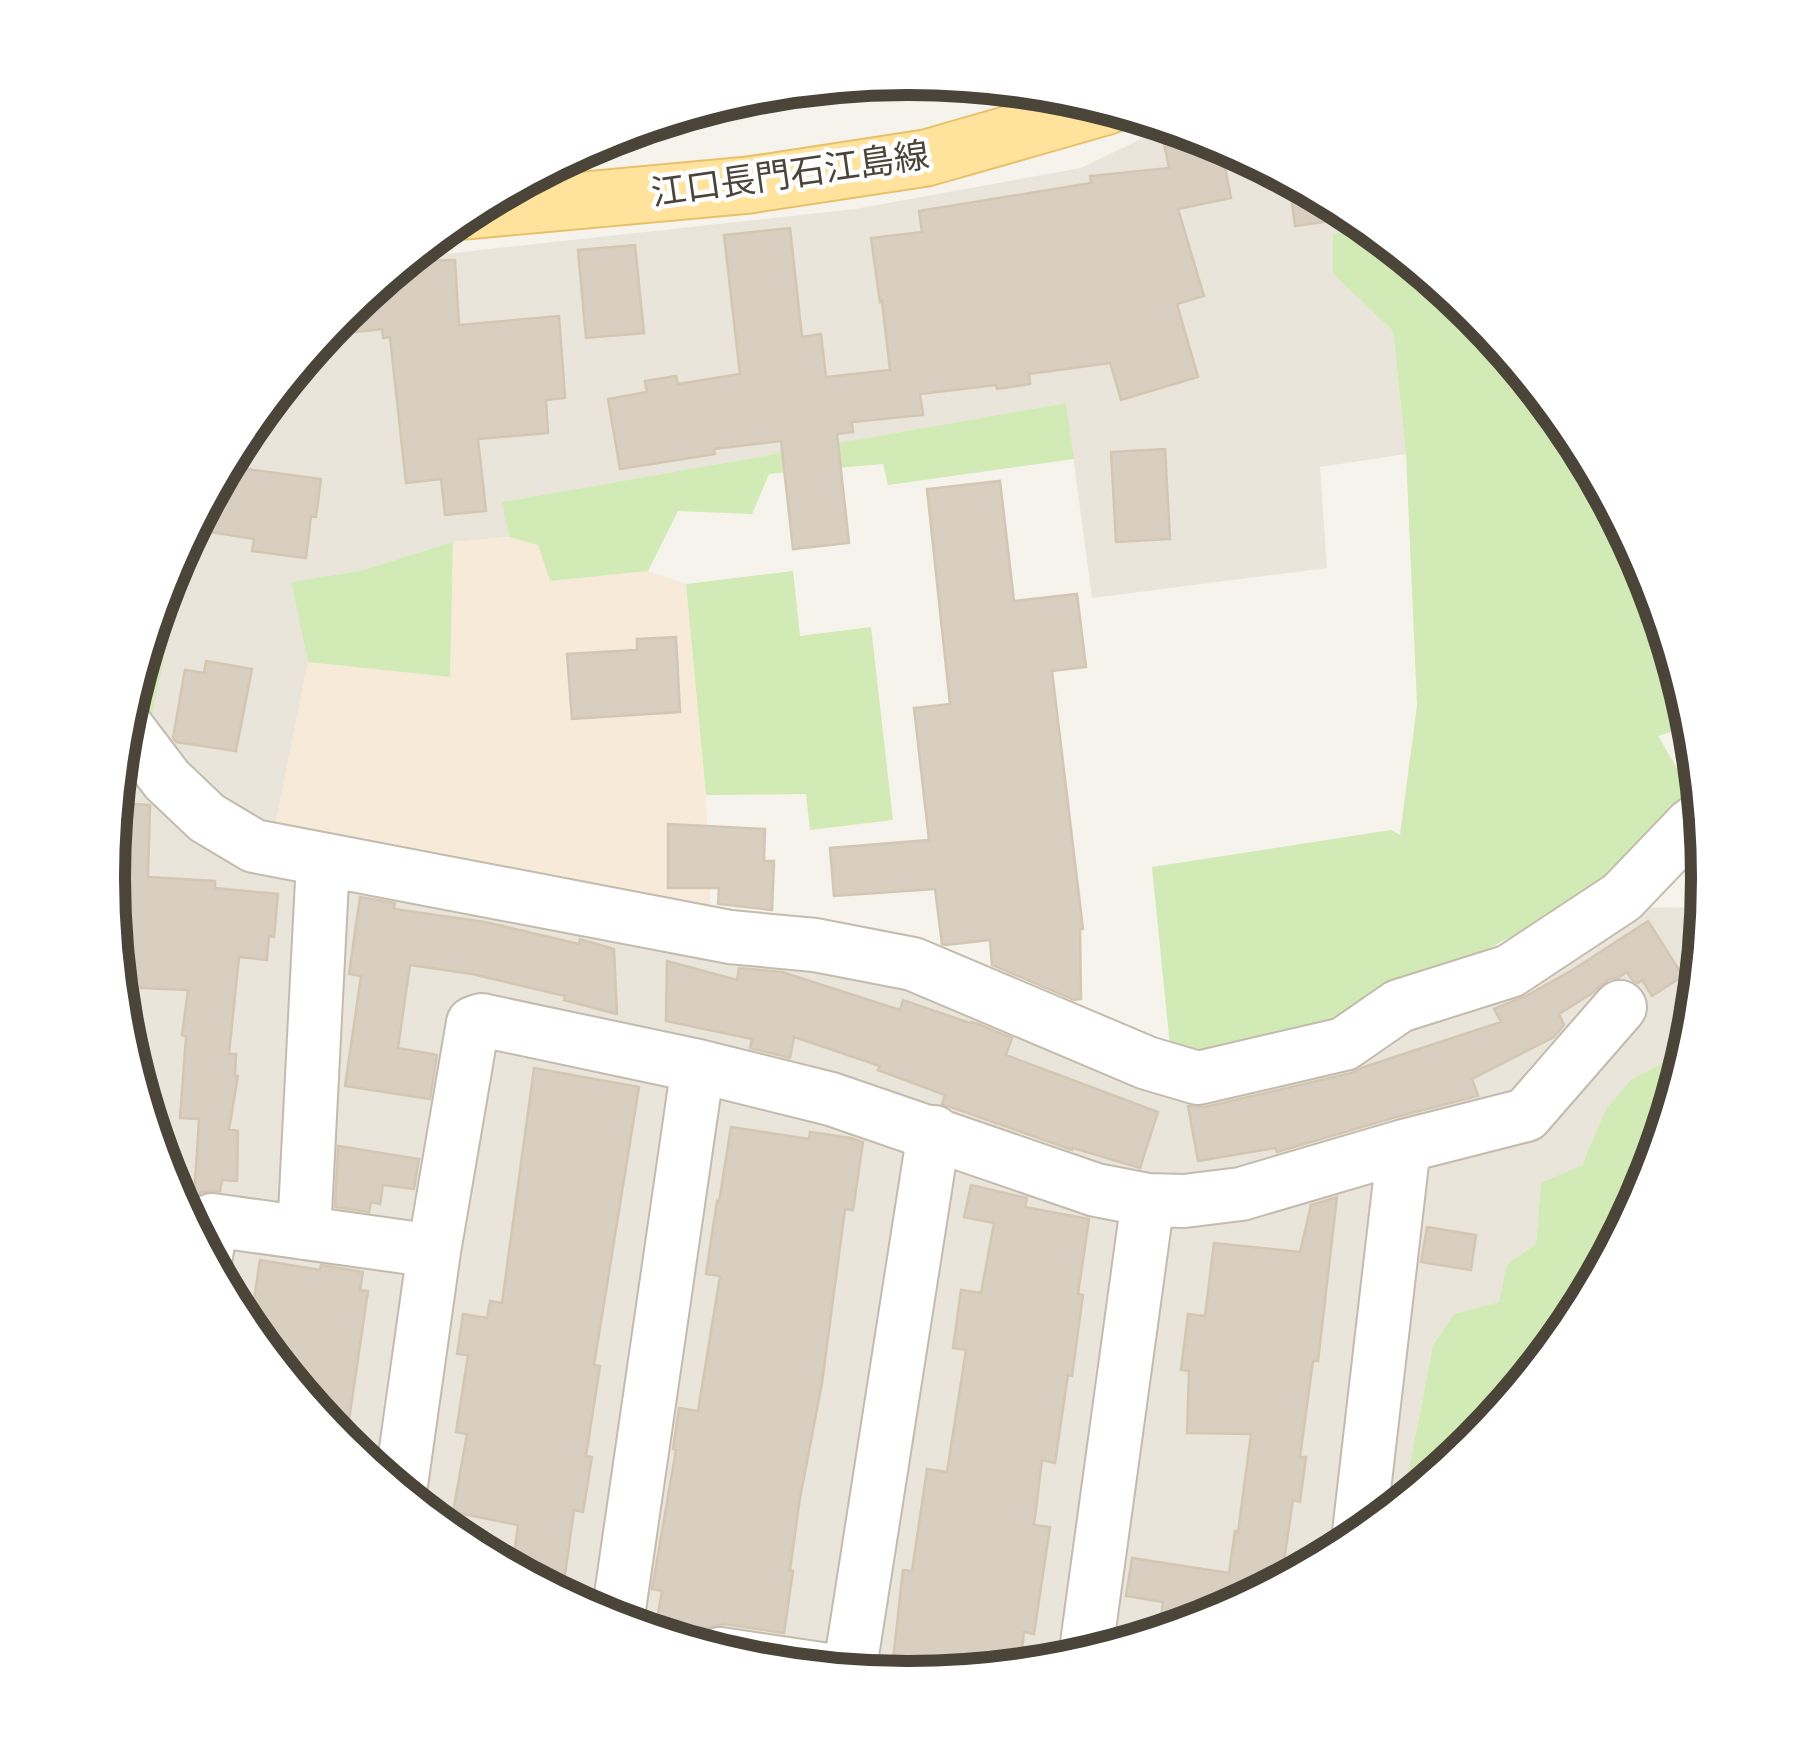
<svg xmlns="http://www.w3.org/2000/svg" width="1817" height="1757" viewBox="0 0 1817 1757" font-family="'Work Sans','Noto Sans JP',sans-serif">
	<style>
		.residential { fill: #eae5da }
		.commercial { fill: #f7ead8 }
		.green { fill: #d2eab5 }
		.building { fill: #d8cfc1; stroke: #d3c7b4; stroke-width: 2.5 }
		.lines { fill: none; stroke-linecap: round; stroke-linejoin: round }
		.minor-casing { stroke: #c2bbae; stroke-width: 56 }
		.major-casing { stroke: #e6c16a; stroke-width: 59 }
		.minor { stroke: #fff; stroke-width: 52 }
		.major { stroke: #ffe39c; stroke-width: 55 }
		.labels { text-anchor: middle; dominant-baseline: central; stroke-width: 9; stroke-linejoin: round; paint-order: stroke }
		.street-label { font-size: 35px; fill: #4b4439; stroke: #fff }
		.rim { fill: none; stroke: #4b4439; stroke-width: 12 }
	</style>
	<rect width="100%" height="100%" fill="#f6f3ec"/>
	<!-- residential -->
	<path class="residential" d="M1170,125L1216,139L1354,213L1370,226L1333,234V274L1393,331L1406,454L1320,467L1327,568L1092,598L1066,403L503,502L509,537L453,542L360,571L291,582L308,662L273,837L877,973L1184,1096L1638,908L1694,907L1706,918L1694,1035L1686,1063L1668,1060L1606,1109L1582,1165L1541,1184L1536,1244L1507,1264L1499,1302L1454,1314L1433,1345L1402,1505L1353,1545L1214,1619L1064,1664L908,1679L752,1664L601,1618L463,1544L342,1444L242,1323L168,1184L155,1140L158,1138L153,1135L123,1034L108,878L123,722L131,696L149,722L186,551L181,549L243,433L343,312L408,258L855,209L1081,168Z"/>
	<!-- commercial -->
	<path class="commercial" d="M509,537L538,545L550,581L648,571L686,584L706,795L711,918L273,837L308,662L450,677L453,542Z"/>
	<!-- green -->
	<path class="green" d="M1370,226L1475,313L1575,434L1649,573L1694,725L1658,736L1690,790L1615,882L1332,1031L1227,1056L1170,1046L1152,867L1391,830L1400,835L1417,705L1406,454L1393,331L1333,274V234Z
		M1066,403L1074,459L888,485L883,464L769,474L752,514L678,511L648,571L550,581L538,545L509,537L502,502Z
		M453,542L450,677L308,662L291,582L360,571Z
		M181,549L187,551L150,724L131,696L169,571Z
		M793,571L800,636L871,627L893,820L810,830L806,794L706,795L686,584Z
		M1668,1060L1686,1063L1648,1186L1574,1324L1474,1445L1402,1505L1433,1345L1454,1314L1499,1302L1507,1264L1536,1244L1541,1183L1582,1165L1606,1109L1631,1080Z"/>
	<!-- building -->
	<path class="building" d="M1195,132L1220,141L1231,198L1178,209L1204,296L1177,304L1198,377L1121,400L1110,363L1029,374L1030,384L997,389L996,385L920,394L923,415L852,422L853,432L837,434L849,543L793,549L781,441L714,449L715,454L620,469L608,399L647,392L645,381L676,376L678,384L740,374L724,235L790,228L802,337L821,334L826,377L890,370L882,301L880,302L871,238L922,232L919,211L1091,183L1090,176L1169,168L1163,139Z
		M1289,178L1354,213L1359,217L1295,226Z
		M635,245L644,333L586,338L578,250Z
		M455,260L459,325L559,316L565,398L546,400L548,433L478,439L486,511L445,515L441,479L406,483L390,337L383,338L382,329L322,336L343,312L395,268L422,265V261Z
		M1165,449L1170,539L1116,542L1111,452Z
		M225,466L321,479L316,517L311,516L306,558L252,551L254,539L210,532L214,504L205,503Z
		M1000,481L1014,601L1077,594L1086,667L1052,671L1083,929H1080L1081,999L1074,1000L992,965L990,940L946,945L942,944L935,889L834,896L830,848L929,840L914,708L950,704L927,489Z
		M676,637L680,712L572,719L567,654L637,650V639Z
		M206,661L252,669L236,751L176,742L173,738L185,670L204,673Z
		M115,803L150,805L148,877L215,881V888L278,894L274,937L269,936L267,960L239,957L229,1054H236L235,1076H238L229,1129L238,1131L237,1181L222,1180L220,1191L202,1192L194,1197L199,1119L180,1118L186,1036L182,1035L188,990L118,987L108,878Z
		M668,824L765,829L764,861H774L772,910L718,904L719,888H668Z
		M360,897L395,903L394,909L485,922L579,944L580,939L614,949L617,1014L564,1000L565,996L472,974L410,965L398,1048L437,1055L430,1099L345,1086L361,976L349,974Z
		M1648,921L1683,976L1652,996L1642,980L1638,983L1633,981L1627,972L1618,978L1609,979L1591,994L1559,1014L1564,1025L1554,1037L1472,1079L1478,1096L1396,1117L1277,1152L1275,1148L1198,1161L1188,1106L1205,1107L1351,1073L1364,1067L1501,1022L1494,1009L1526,996L1574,969Z
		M667,961L737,980L739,968L782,972L900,1010L903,1000L970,1023L971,1022L978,1024L1012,1038L1006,1055L1158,1112L1140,1168L1073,1148L1072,1150L942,1104L945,1095L878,1070L880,1066L794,1037L790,1058L750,1048L752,1039L666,1021Z
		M534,1068L639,1087L594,1365L600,1366L586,1456L592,1457L583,1512L574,1510L563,1589L541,1586L512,1571L518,1525L453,1512L467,1434L456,1432L468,1355L457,1354L463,1314L487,1318L490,1301L502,1303Z
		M731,1127L809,1139L810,1132L851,1138L863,1142L853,1210L845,1209L822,1383L800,1498L790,1570L793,1571L784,1633L724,1624L707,1628L657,1620L662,1591L652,1589L676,1450L673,1449L679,1408L698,1411L720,1276L706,1274L717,1201L719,1202Z
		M338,1146L419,1159L414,1189L383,1185L380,1204L371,1202L369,1212L335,1207Z
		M971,1185L1027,1198L1025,1207L1089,1219L1078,1294L1083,1295L1072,1376L1068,1375L1055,1463L1042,1460L1034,1525L1050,1527L1034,1634L1024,1632L1020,1669L908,1680L891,1678L903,1570L912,1571L927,1469L947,1472L966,1350L953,1348L961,1290L981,1293L994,1223L964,1217Z
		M1337,1197L1318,1361H1313L1300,1457H1306L1300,1502L1293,1500L1281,1581L1284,1582L1214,1619L1158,1636L1163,1602L1126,1596L1132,1558L1229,1573L1235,1531L1238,1532L1251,1434L1187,1433L1189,1371L1181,1370L1188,1314L1205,1316L1214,1243L1300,1252L1311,1205Z
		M1427,1227L1476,1235L1471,1270L1421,1262Z
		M260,1260L320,1270L321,1265L363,1272L360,1290L368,1291L345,1447L249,1332Z"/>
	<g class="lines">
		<defs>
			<path id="minor" d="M123,722L167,780L207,818L254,846L730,937L815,945L913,964L1147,1063L1198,1078L1344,1044L1399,1006L1510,971L1622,897L1691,825L1703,816
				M304,1233L323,861
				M206,1256L212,1220L434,1251
				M400,1492L434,1251L473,1023L481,1020L698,1066L831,1099L1096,1190L1148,1200L1184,1201L1241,1194L1404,1146L1526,1115L1620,1007
				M1358,1541L1404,1146
				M617,1623L698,1066
				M720,1654L849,1673
				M1085,1658L1148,1200
				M849,1674L934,1132"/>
			<path id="major" d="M465,211L749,185L926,158L1108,106"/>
		</defs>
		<!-- minor casing -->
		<use href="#minor" class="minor-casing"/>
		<!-- major casing -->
		<use href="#major" class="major-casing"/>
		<!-- minor -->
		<use href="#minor" class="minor"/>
		<!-- major -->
		<use href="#major" class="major"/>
	</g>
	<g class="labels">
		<!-- street labels -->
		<g class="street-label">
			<text transform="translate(790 174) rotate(-8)">江口長門石江島線</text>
		</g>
	</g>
	<!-- crop -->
	<path d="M0 0H1817V1757H0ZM125 878a783 783 0 1 1 1566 0a783 783 0 1 1-1566 0Z" fill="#fff" fill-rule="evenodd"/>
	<path class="rim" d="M125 878a783 783 0 1 1 1566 0a783 783 0 1 1-1566 0Z"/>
</svg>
